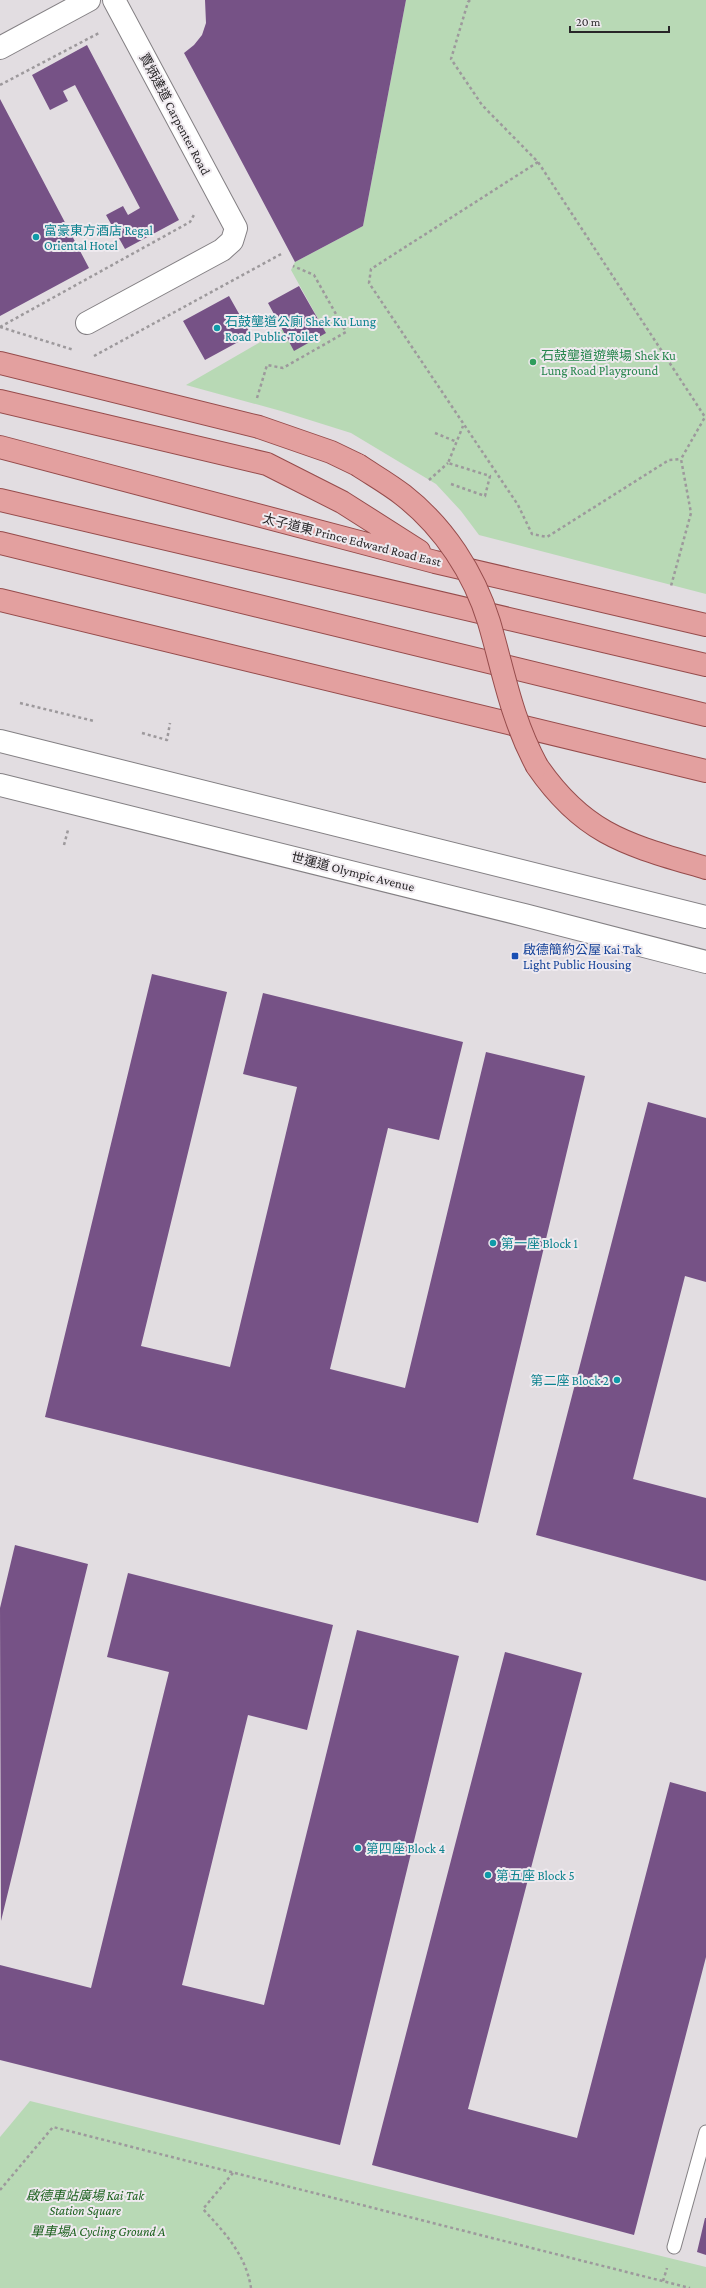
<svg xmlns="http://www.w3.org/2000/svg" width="706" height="2288" viewBox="0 0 706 2288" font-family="'Crimson Pro','Noto Sans TC',serif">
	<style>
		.green { fill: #b8d9b5 }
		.building { fill: #765286 }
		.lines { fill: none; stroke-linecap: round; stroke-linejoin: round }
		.service-casing { stroke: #848084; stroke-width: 15 }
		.minor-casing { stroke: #848084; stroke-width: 24 }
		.tertiary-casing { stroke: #848084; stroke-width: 24 }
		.secondary-casing { stroke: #848084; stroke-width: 24 }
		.primary-casing { stroke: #964c4c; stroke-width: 24 }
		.path { stroke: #9d999c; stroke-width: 2.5; stroke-dasharray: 3 3; stroke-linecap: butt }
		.service { stroke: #fff; stroke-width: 13 }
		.minor { stroke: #fff; stroke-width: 22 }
		.tertiary { stroke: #fff; stroke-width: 22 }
		.secondary { stroke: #fff; stroke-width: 22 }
		.primary { stroke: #e3a09f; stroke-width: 22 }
		.primary-bridge-casing { stroke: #964c4c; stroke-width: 24; stroke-linecap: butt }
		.primary-bridge { stroke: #e3a09f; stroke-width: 22 }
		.culture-dot { fill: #0f9aa8; stroke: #efeaef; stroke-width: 1.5 }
		.leisure-dot { fill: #2e9e5b; stroke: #efeaef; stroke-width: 1.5 }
		.transit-dot { fill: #1a4fb4; stroke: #efeaef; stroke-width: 1.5 }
		.labels { text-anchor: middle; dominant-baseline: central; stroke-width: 4; stroke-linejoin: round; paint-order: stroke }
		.street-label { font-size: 13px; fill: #282628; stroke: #efeaef }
		.culture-label { font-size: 13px; fill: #0d838f; stroke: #efeaef; text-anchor: start }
		.leisure-label { font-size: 13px; fill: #27864d; stroke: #efeaef; text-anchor: start }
		.transit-label { font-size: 13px; fill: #164399; stroke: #efeaef; text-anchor: start }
		.park-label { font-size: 13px; font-style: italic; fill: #1d621f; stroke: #efeaef }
	</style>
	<rect width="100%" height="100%" fill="#e2dde1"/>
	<!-- green -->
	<path class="green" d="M406,0H706V594L479,535L461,511L436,484L351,433L281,411L186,385L283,329L326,333L291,270L295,262L363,226Z
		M30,2101L706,2267V2288H0V2137Z"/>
	<!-- building -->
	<path class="building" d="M205,0H406L363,226L295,262L184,53L194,45L202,35L206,23Z
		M87,45L179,220L125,249L106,215L123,206L128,215L140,208L75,85L63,91L68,101L50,110L32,75Z
		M0,99L89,268L0,316Z
		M299,286L326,333L294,351L268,303Z
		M229,296L251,335L205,360L183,321Z
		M152,974L227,992L141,1346L230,1367L297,1087L243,1074L263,993L463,1042L439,1140L388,1128L330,1369L405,1388L486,1052L585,1076L478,1523L45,1417Z
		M648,1102L706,1118V1282L685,1276L633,1479L706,1498V1581L536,1535Z
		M15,1545L88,1564L1,1921L0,1608Z
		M128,1573L333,1625L307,1730L248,1715L182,1985L264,2005L357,1630L459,1656L340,2145L0,2060V1965L91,1988L169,1672L107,1657Z
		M505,1652L582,1673L468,2109L577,2138L670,1782L706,1792V1957L634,2235L372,2165Z
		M705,2218H706V2255L697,2252Z"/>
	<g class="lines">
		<defs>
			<path id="service" d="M674,2247L706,2132"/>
			<path id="minor" d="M87,323L222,250L232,241L236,228L114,0"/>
			<path id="tertiary" d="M0,48L89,0"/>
			<path id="secondary" d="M0,741L706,917
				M0,785L524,915L706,962"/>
			<path id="primary" d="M0,363L259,427L331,452L358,465
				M0,401L267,464L342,502L419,551
				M0,447L435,562L706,625
				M0,500L706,665
				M0,543L706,715
				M0,600L706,771
				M537,766C585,836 629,845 706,868"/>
		</defs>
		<!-- service casing -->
		<use href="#service" class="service-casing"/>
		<!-- minor casing -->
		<use href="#minor" class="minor-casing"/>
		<!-- tertiary casing -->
		<use href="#tertiary" class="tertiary-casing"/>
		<!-- secondary casing -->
		<use href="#secondary" class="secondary-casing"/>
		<!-- primary casing -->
		<use href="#primary" class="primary-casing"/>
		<!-- path -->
		<path class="path" d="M470,0L468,2L451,59L482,105L538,162L705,417L681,459L691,513L671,586
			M0,85L99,33
			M538,162L371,269L369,283L518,505L532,534L547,537L669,460L681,459
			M0,327L190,222L195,213
			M0,327L74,350
			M94,356L283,253
			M257,398L267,365L283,368L346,332L314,275L293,266
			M435,433L457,442
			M429,480L448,463
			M451,484L485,496L490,476L448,463L463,426
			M20,703L94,721
			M142,733L167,740L170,723
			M64,845L68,830
			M233,2173L203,2209C225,2233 246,2255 251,2288
			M0,2190L53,2127L690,2288
			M663,2281L667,2268"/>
		<!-- service -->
		<use href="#service" class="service"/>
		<!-- minor -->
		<use href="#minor" class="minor"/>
		<!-- tertiary -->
		<use href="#tertiary" class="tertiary"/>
		<!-- secondary -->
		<use href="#secondary" class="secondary"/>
		<!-- primary -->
		<use href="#primary" class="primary"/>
		<defs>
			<path id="primary-bridge" d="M358,465C373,475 389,484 403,495C444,527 474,573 489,622C504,673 511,718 537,766"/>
		</defs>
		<!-- primary-bridge casing -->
		<use href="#primary-bridge" class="primary-bridge-casing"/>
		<!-- primary-bridge -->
		<use href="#primary-bridge" class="primary-bridge"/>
	</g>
	<!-- markers -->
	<g class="culture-dot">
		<circle cx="36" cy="237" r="4"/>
		<circle cx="217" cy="328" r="4"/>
		<circle cx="493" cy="1243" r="4"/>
		<circle cx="617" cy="1380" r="4"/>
		<circle cx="358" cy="1848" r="4"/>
		<circle cx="488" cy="1875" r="4"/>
	</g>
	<circle class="leisure-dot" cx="533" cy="362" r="4"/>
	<rect class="transit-dot" x="511" y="952" width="8" height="8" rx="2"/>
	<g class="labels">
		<!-- street labels -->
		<g class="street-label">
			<text transform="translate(175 114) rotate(62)">賈炳達道 Carpenter Road</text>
			<text transform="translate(352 540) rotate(14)">太子道東 Prince Edward Road East</text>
			<text transform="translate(353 872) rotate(14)">世運道 Olympic Avenue</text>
		</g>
		<!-- culture labels -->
		<g class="culture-label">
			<text x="44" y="230">富豪東方酒店 Regal<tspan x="44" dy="15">Oriental Hotel</tspan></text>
			<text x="225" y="321">石鼓壟道公廁 Shek Ku Lung<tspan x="225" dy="15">Road Public Toilet</tspan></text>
			<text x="501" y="1243">第一座 Block 1</text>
			<text x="609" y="1380" text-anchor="end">第二座 Block 2</text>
			<text x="366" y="1848">第四座 Block 4</text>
			<text x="496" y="1875">第五座 Block 5</text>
		</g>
		<!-- leisure labels -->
		<g class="leisure-label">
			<text x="541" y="355">石鼓壟道遊樂場 Shek Ku<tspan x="541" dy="15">Lung Road Playground</tspan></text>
		</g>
		<!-- transit labels -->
		<g class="transit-label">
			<text x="523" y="949">啟德簡約公屋 Kai Tak<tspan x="523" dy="15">Light Public Housing</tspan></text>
		</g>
		<!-- park labels -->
		<g class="park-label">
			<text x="85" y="2195">啟德車站廣場 Kai Tak<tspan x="85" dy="15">Station Square</tspan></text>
			<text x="98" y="2231">單車場A Cycling Ground A</text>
		</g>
	</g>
	<!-- scale -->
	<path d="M570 26v6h99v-6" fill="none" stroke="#282628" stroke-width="2"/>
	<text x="576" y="26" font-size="12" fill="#282628" stroke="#efeaef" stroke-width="3" paint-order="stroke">20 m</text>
</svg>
